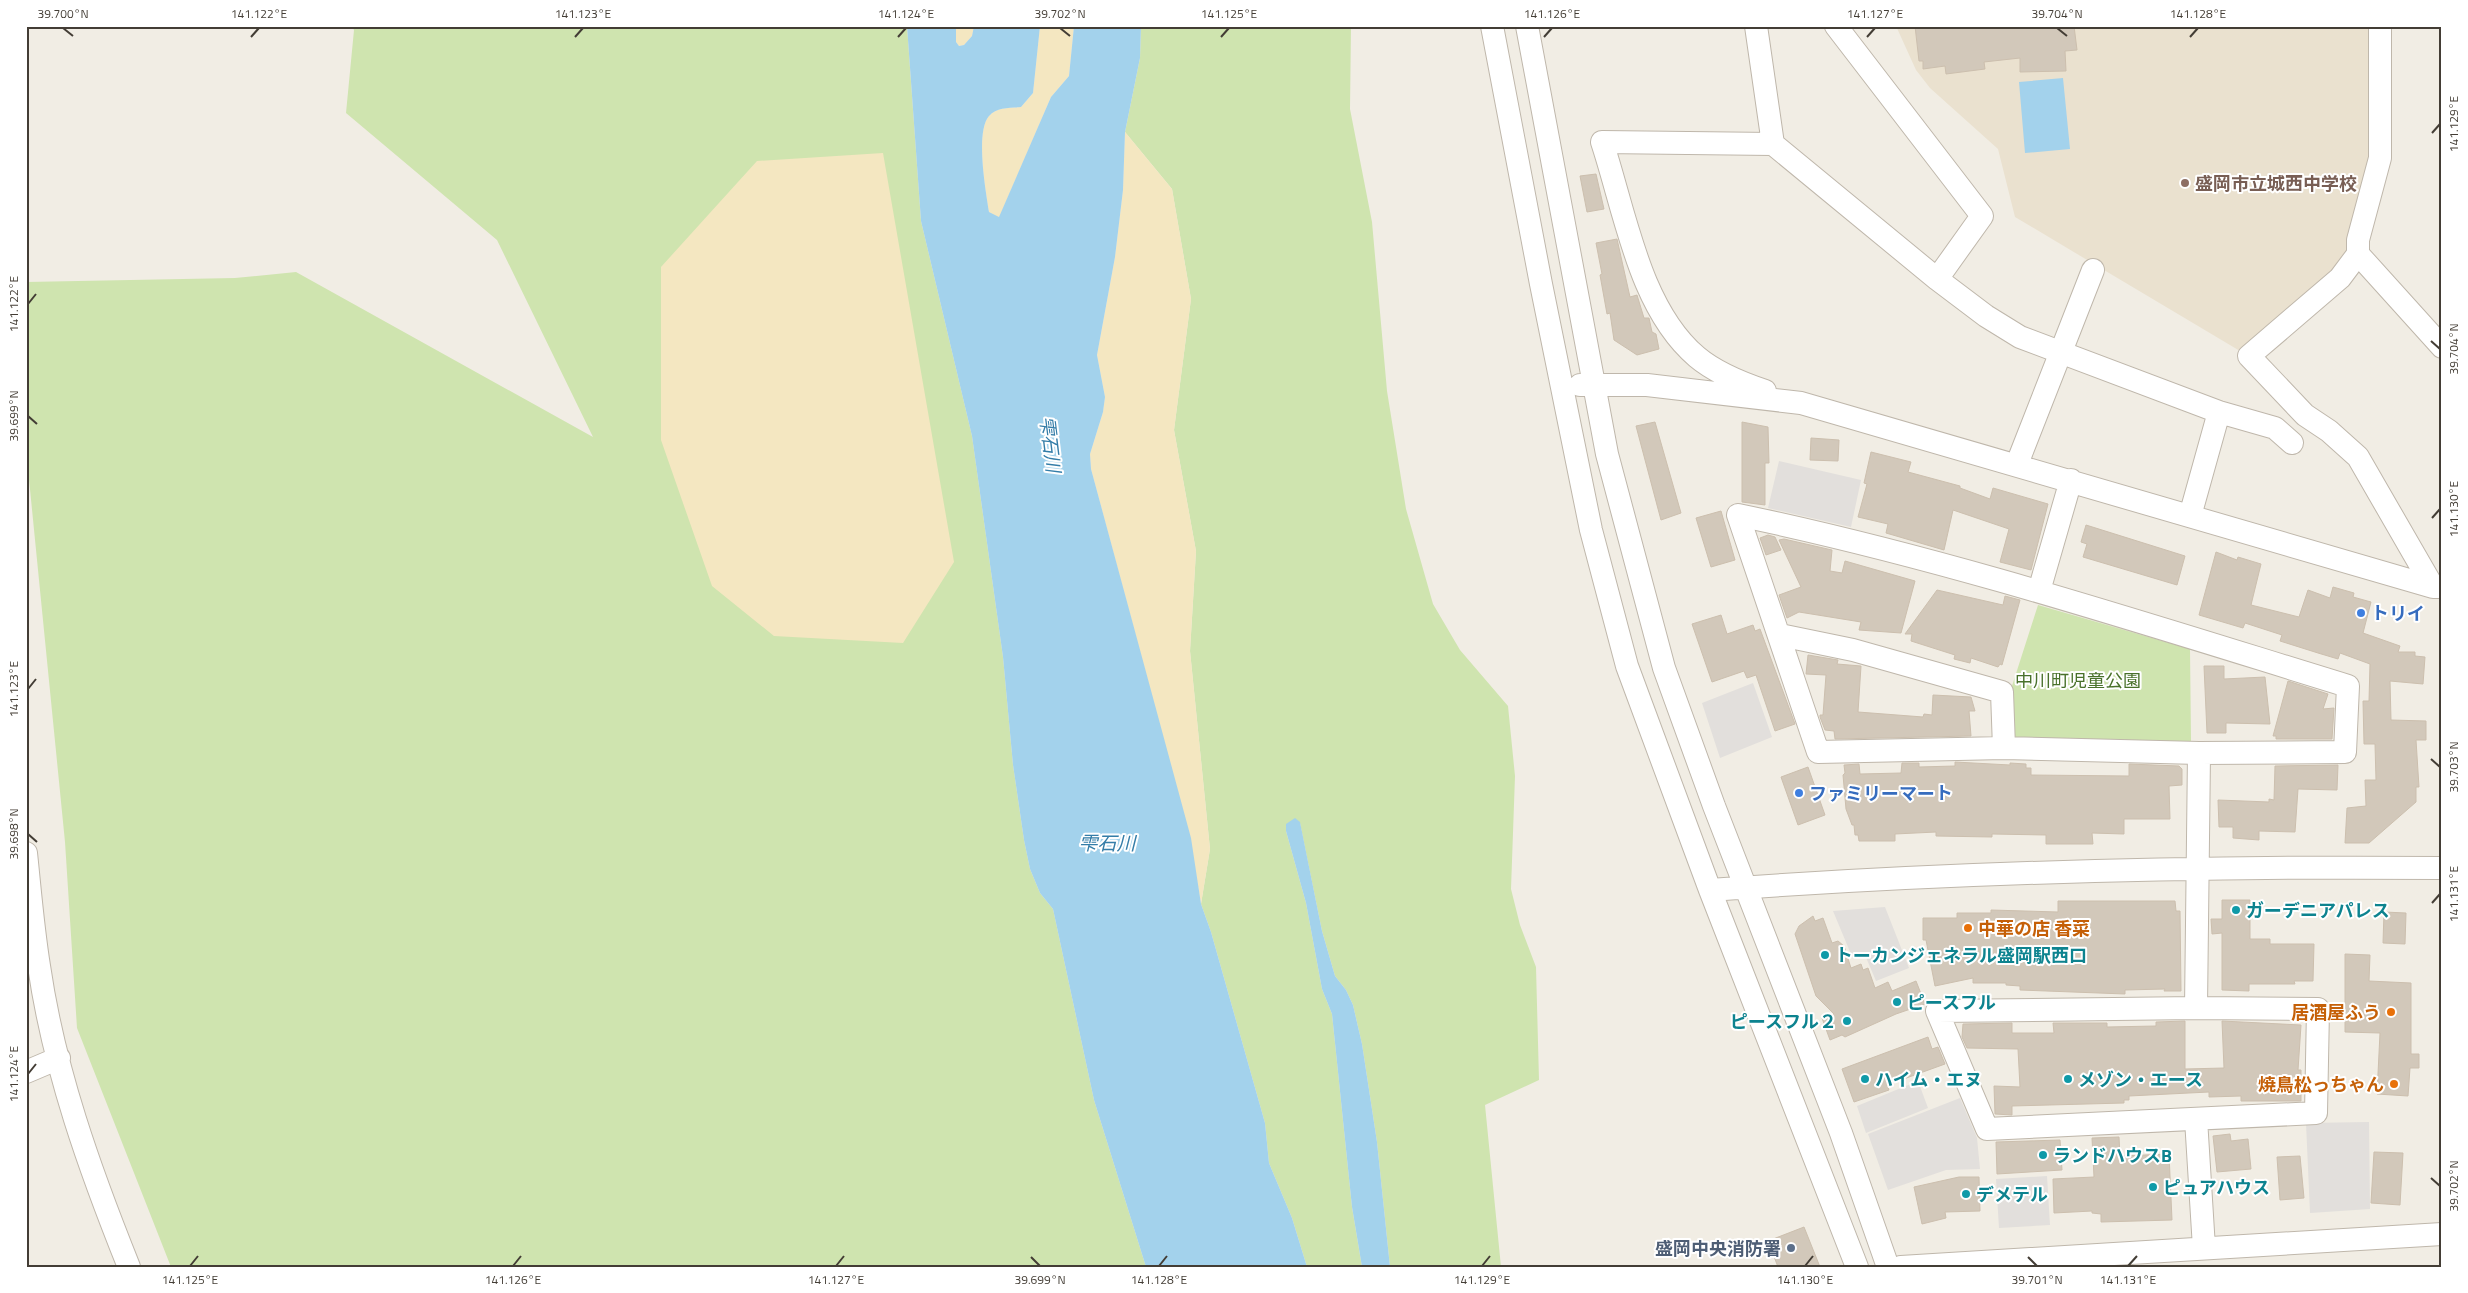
<svg xmlns="http://www.w3.org/2000/svg" width="2468" height="1293" viewBox="0 0 2468 1293" font-family="'Titillium Web','Noto Sans JP',sans-serif">
	<style>
		.education { fill: #eae1cf }
		.green { fill: #cfe4af }
		.sand { fill: #f4e7c1 }
		.parking { fill: #e2dfdc }
		.water { fill: #a3d2ec }
		.building { fill: #d2c8ba; stroke: #ccbfae }
		.lines { fill: none; stroke-linecap: round; stroke-linejoin: round }
		.minor-casing { stroke: #bfb7ab; stroke-width: 24 }
		.minor { stroke: #fff; stroke-width: 22 }
		.ticks { fill: none; stroke: #433d35; stroke-width: 2 }
		.education-dot { fill: #8d6e63; stroke: #fff; stroke-width: 2 }
		.shop-dot { fill: #3f7fe0; stroke: #fff; stroke-width: 2 }
		.culture-dot { fill: #0f9aa8; stroke: #fff; stroke-width: 2 }
		.food-dot { fill: #e8710a; stroke: #fff; stroke-width: 2 }
		.service-dot { fill: #5c6f8a; stroke: #fff; stroke-width: 2 }
		.labels { text-anchor: middle; dominant-baseline: central; stroke-width: 4; stroke-linejoin: round; paint-order: stroke }
		.education-label { font-size: 18px; font-weight: bold; fill: #785e54; stroke: #fff; text-anchor: start }
		.shop-label { font-size: 18px; font-weight: bold; fill: #366cbe; stroke: #fff; text-anchor: start }
		.park-label { font-size: 18px; fill: #49712b; stroke: #fff }
		.culture-label { font-size: 18px; font-weight: bold; fill: #0d838f; stroke: #fff; text-anchor: start }
		.food-label { font-size: 18px; font-weight: bold; fill: #c56008; stroke: #fff; text-anchor: end }
		.service-label { font-size: 18px; font-weight: bold; fill: #4e5e75; stroke: #fff; text-anchor: end }
		.water-label { font-size: 19px; font-style: italic; fill: #347da8; stroke: #fff }
		.neatline { fill: none; stroke: #433d35; stroke-width: 2 }
		.ticks-label { font-size: 12px; text-anchor: middle; fill: #433d35 }
	</style>
	<rect width="100%" height="100%" fill="#f1ede4"/>
	<!-- education -->
	<path class="education" d="M1896,26H2371L2372,146L2343,265L2240,351L2015,217L1998,149L1930,88L1916,70Z"/>
	<!-- green -->
	<path class="green" d="M352,26H907L921,221L972,436L1003,657L1013,765L1024,840L1030,869L1040,893L1053,909L1094,1100L1146,1267H171L77,1028L65,842L26,449V282L235,278L296,272L593,437L497,240L346,113L354,30Z
		M1141,26H1351L1350,109L1372,222L1387,391L1406,509L1433,604L1460,650L1508,706L1515,776L1511,889L1520,925L1536,967L1539,1080L1485,1105L1501,1267H1390L1377,1142L1362,1044L1353,1005L1346,990L1335,976L1322,931L1300,823L1286,831L1306,903L1322,989L1332,1014L1352,1207L1362,1267H1307L1292,1218L1269,1163L1265,1123L1211,932L1201,904L1210,849L1190,651L1196,551L1174,430L1191,299L1172,189L1125,132L1140,58Z
		M2038,605L2190,649L2191,741H2020L2013,734L2012,686Z"/>
	<!-- sand -->
	<path class="sand" d="M956,26H974L972,36L964,45L959,46L956,42Z
		M1040,26H1074L1069,76L1051,97L999,218L989,212C986,192 975,132 989,116C997,107 1010,108 1021,107L1033,93Z
		M1125,132L1172,189L1191,299L1174,430L1196,551L1190,651L1210,849L1201,904L1190,838L1091,469L1090,454L1103,412L1105,397L1097,355L1115,257L1123,190Z
		M883,153L954,562L903,643L774,636L712,586L661,440V267L757,161Z"/>
	<!-- parking -->
	<path class="parking" d="M1779,461L1861,480L1851,527L1768,508Z
		M1753,683L1772,737L1720,758L1702,703Z
		M1885,907L1909,968L1876,981L1865,955L1853,959L1833,911Z
		M1918,1081L1928,1108L1866,1133L1857,1106Z
		M1960,1098L1977,1138L1980,1169L1946,1170L1888,1190L1868,1134Z
		M2369,1122L2370,1209L2310,1213L2306,1123Z
		M2047,1176L2050,1225L1999,1228L1996,1179Z"/>
	<!-- water -->
	<path class="water" d="M907,26H956V42L959,46L964,45L972,36L974,26H1040L1033,93L1021,107C1010,108 997,107 989,116C975,132 986,192 989,212L999,217L1051,97L1069,76L1074,26H1141L1140,58L1125,132L1123,190L1115,257L1097,355L1105,397L1103,412L1090,454L1091,469L1191,838L1201,904L1211,932L1265,1123L1269,1163L1292,1218L1307,1267H1146L1094,1100L1053,909L1040,893L1030,869L1024,840L1013,765L1003,657L972,436L921,221Z
		M2063,78L2070,149L2025,153L2019,82Z
		M1295,818L1300,822L1322,931L1335,976L1346,990L1353,1005L1362,1044L1377,1142L1390,1267H1362L1352,1207L1332,1014L1322,989L1306,903L1286,831V824Z"/>
	<!-- building -->
	<path class="building" d="M1915,26H2074L2077,50L2065,51L2066,71L2020,72V58L1984,62L1985,69L1946,74L1945,66L1923,69V61H1919Z
		M1596,174L1604,209L1587,212L1580,176Z
		M1617,239L1630,297L1637,295L1644,318H1649L1652,332L1656,334L1659,349L1637,355L1614,340L1610,313L1607,314L1600,275L1602,274L1596,243Z
		M1655,422L1681,513L1661,520L1636,426Z
		M1742,422L1768,427L1769,463H1765V505L1742,502Z
		M1811,438L1839,440L1838,461L1810,460Z
		M1871,452L1911,462L1908,472L1960,486V488L1990,499L1993,488L2048,504L2031,570L2000,562L2009,529L1953,510L1944,550L1886,533L1888,524L1858,517L1867,484L1864,483Z
		M1721,511L1735,560L1711,567L1696,518Z
		M2086,525L2185,556L2177,585L2083,557L2087,544L2081,542Z
		M1768,535L1775,537L1781,550L1766,555L1760,538Z
		M1784,539L1832,550L1830,571L1842,573L1845,561L1915,581L1901,633L1859,630L1861,622L1799,612L1787,618L1779,595L1801,587L1779,540Z
		M2216,552L2237,560L2238,557L2261,564L2251,605L2299,617L2308,590L2330,598L2333,587L2354,593L2353,597L2371,602L2363,633L2400,646L2398,652H2415V656L2425,657L2423,684L2390,681L2391,720L2426,721V740H2416L2419,787H2416V802L2369,843H2345L2347,808L2366,806L2365,780H2376L2375,744H2364L2363,701H2369L2370,664L2340,653L2338,659L2318,653L2280,641L2282,635L2245,623L2243,628L2199,615Z
		M1937,590L2003,605L2005,596L2020,600L2002,665L2000,664L1998,667L1971,658L1970,663L1954,659L1955,655L1911,641L1912,634H1905Z
		M1721,615L1727,634L1753,625L1755,631L1760,629L1795,724L1775,731L1756,675L1747,678L1744,671L1712,682L1692,624Z
		M1808,655L1838,660L1837,664L1861,666L1858,712L1923,717L1924,714L1932,715L1933,695L1971,697L1975,711H1969L1971,736L1835,739L1834,731L1825,730L1820,717V715H1823L1826,675L1806,674Z
		M2204,666H2224V679L2265,677L2270,724L2226,723V733H2207Z
		M2288,681L2328,694L2323,709L2334,708L2332,739H2276V736H2273Z
		M1955,762L2010,765V763L2026,764V768H2031V775L2129,776V764L2179,766L2182,769V785L2169,786L2170,819H2124V834L2092,833L2093,844H2046V835L1992,834V837L1936,836V832L1895,834V841H1859L1858,835H1855L1854,825H1852L1846,809L1843,775L1845,773L1844,765L1859,764L1860,774L1901,773L1902,763H1919V767L1955,766Z
		M2338,765L2337,790L2298,789L2295,832L2259,831V840L2233,838V827H2219L2218,800L2269,802V799L2274,800L2275,766Z
		M1808,767L1825,815L1798,825L1781,777Z
		M2222,900H2250V939H2270V944H2314L2313,981H2294L2295,984H2249V991L2222,990V933L2212,934L2211,919H2222Z
		M2058,901H2175L2176,911H2180L2181,991H2164L2165,989L2125,990V994L2020,990V986L2006,985V983H1973V978L1935,986L1926,940H1923V918H1957V913H1991V910L2058,912Z
		M2384,912L2406,913L2405,944L2383,943Z
		M1813,916L1815,921L1823,918L1832,943L1838,941L1844,946L1851,968L1861,964L1863,970L1868,968L1875,988L1888,982L1892,991L1916,981L1925,1004L1896,1014L1845,1037L1842,1035L1830,1040L1822,1018L1834,1014L1816,996L1795,934L1799,926Z
		M2345,954L2370,955L2369,981L2411,983V1054H2419V1068H2410L2408,1096L2377,1094L2380,1033L2345,1032Z
		M2185,1021V1069L2224,1068L2222,1021L2301,1025L2298,1070H2301V1101H2241V1096L2209,1097V1092L2129,1096V1100H2124V1103L2012,1106V1115L1995,1114L1994,1086L2020,1087L2018,1049L1967,1048L1962,1037L1963,1024L2012,1023V1033H2054L2053,1023H2107V1027L2156,1026V1022Z
		M1928,1037L1932,1049L1938,1047L1945,1064L1887,1085L1889,1090L1854,1102L1842,1069Z
		M2230,1134L2231,1141L2248,1139L2251,1169L2217,1172L2213,1136Z
		M2119,1137L2120,1156L2169,1154L2172,1220L2101,1222V1214L2092,1213V1211L2054,1213L2053,1179L2094,1177L2092,1138Z
		M2060,1140L2062,1170L1997,1174L1996,1142Z
		M2374,1152L2403,1153L2400,1205L2371,1203Z
		M2300,1156L2304,1198L2280,1200L2277,1157Z
		M1959,1177H1979L1980,1211L1945,1212L1946,1218L1922,1224L1914,1187Z
		M1804,1227L1820,1267H1778L1768,1241Z"/>
	<g class="lines">
		<defs>
			<path id="minor" d="M1492,26L1541,284L1591,530L1627,666L1710,890L1857,1267
				M1527,26L1607,454L1664,668L1714,806L1841,1133L1888,1267
				M1756,26L1773,144L1937,279L1986,316L2020,337L2219,412L2275,428L2292,443
				M1836,26L1982,216L1937,279
				M2380,26V158L2358,240V254L2340,278L2249,356L2305,415L2329,431L2358,457L2433,587
				M2358,254L2442,347
				M1580,385H1647L1801,403L2433,587H2442
				M1765,391C1741,383 1716,373 1697,357C1639,308 1625,211 1602,142L1773,144
				M2017,464L2093,270
				M1738,515C1945,558 2146,624 2348,686L2345,752L2199,753L2004,748L1818,752Z
				M2190,516L2219,412
				M2039,591L2071,480
				M1780,635L1853,650L2002,692L2004,748
				M26,853C30,891 33,929 39,966C54,1070 90,1170 129,1267
				M1710,890C1954,872 2198,866 2442,868
				M2196,1008L2318,1009L2316,1113L1987,1129L1937,1011Z
				M2196,1008L2199,753
				M26,1072L59,1058
				M2196,1119L2204,1248
				M1901,1267L2442,1234"/>
		</defs>
		<!-- minor casing -->
		<use href="#minor" class="minor-casing"/>
		<!-- minor -->
		<use href="#minor" class="minor"/>
	</g>
	<!-- ticks -->
	<path class="ticks" d="M63,28L73,36M1060,28L1070,36M2057,28L2067,36M251,37L259,28M575,37L583,28M898,37L906,28M1221,37L1229,28M1544,37L1552,28M1867,37L1875,28M2190,37L2198,28M2432,133L2440,124M28,304L36,294M2431,341L2440,349M28,416L37,424M2432,518L2440,509M28,689L36,679M2431,759L2440,767M28,834L37,842M2432,903L2440,894M28,1074L36,1064M2431,1178L2440,1186M1031,1257L1040,1266M2028,1257L2037,1266M190,1266L198,1256M513,1266L521,1256M836,1266L844,1256M1159,1266L1167,1256M1482,1266L1490,1256M1805,1266L1813,1256M2128,1266L2137,1256"/>
	<!-- markers -->
	<circle class="education-dot" cx="2185" cy="183" r="5"/>
	<g class="shop-dot">
		<circle cx="2361" cy="613" r="5"/>
		<circle cx="1799" cy="793" r="5"/>
	</g>
	<g class="culture-dot">
		<circle cx="2236" cy="910" r="5"/>
		<circle cx="1825" cy="955" r="5"/>
		<circle cx="1897" cy="1002" r="5"/>
		<circle cx="1847" cy="1021" r="5"/>
		<circle cx="1865" cy="1079" r="5"/>
		<circle cx="2068" cy="1079" r="5"/>
		<circle cx="2043" cy="1155" r="5"/>
		<circle cx="2153" cy="1187" r="5"/>
		<circle cx="1966" cy="1194" r="5"/>
	</g>
	<g class="food-dot">
		<circle cx="1968" cy="928" r="5"/>
		<circle cx="2391" cy="1012" r="5"/>
		<circle cx="2394" cy="1084" r="5"/>
	</g>
	<circle class="service-dot" cx="1791" cy="1248" r="5"/>
	<g class="labels">
		<!-- education labels -->
		<g class="education-label">
			<text x="2195" y="183">盛岡市立城西中学校</text>
		</g>
		<!-- shop labels -->
		<g class="shop-label">
			<text x="2371" y="613">トリイ</text>
			<text x="1809" y="793">ファミリーマート</text>
		</g>
		<!-- park labels -->
		<g class="park-label">
			<text x="2078" y="680">中川町児童公園</text>
		</g>
		<!-- culture labels -->
		<g class="culture-label">
			<text x="2246" y="910">ガーデニアパレス</text>
			<text x="1835" y="955">トーカンジェネラル盛岡駅西口</text>
			<text x="1907" y="1002">ピースフル</text>
			<text x="1837" y="1021" text-anchor="end">ピースフル２</text>
			<text x="1875" y="1079">ハイム・エヌ</text>
			<text x="2078" y="1079">メゾン・エース</text>
			<text x="2053" y="1155">ランドハウスB</text>
			<text x="2163" y="1187">ピュアハウス</text>
			<text x="1976" y="1194">デメテル</text>
		</g>
		<!-- food labels -->
		<g class="food-label">
			<text x="1978" y="928" text-anchor="start">中華の店 香菜</text>
			<text x="2381" y="1012">居酒屋ふう</text>
			<text x="2384" y="1084">焼鳥松っちゃん</text>
		</g>
		<!-- service labels -->
		<g class="service-label">
			<text x="1781" y="1248">盛岡中央消防署</text>
		</g>
		<!-- water labels -->
		<g class="water-label">
			<text transform="translate(1051 444) rotate(83)">雫石川</text>
			<text x="1107" y="842">雫石川</text>
		</g>
	</g>
	<!-- border -->
	<rect width="2468" height="1293" fill="none" stroke="#ffffff" stroke-width="55"/>
	<rect x="28" y="28" width="2412" height="1238" class="neatline"/>
	<g class="ticks-label">
		<text x="63" y="18">39.700°N</text>
		<text x="259" y="18">141.122°E</text>
		<text x="583" y="18">141.123°E</text>
		<text x="906" y="18">141.124°E</text>
		<text x="1060" y="18">39.702°N</text>
		<text x="1229" y="18">141.125°E</text>
		<text x="1552" y="18">141.126°E</text>
		<text x="1875" y="18">141.127°E</text>
		<text x="2057" y="18">39.704°N</text>
		<text x="2198" y="18">141.128°E</text>
		<text transform="translate(2454 124) rotate(-90)" y="4">141.129°E</text>
		<text transform="translate(14 304) rotate(-90)" y="4">141.122°E</text>
		<text transform="translate(2454 349) rotate(-90)" y="4">39.704°N</text>
		<text transform="translate(14 416) rotate(-90)" y="4">39.699°N</text>
		<text transform="translate(2454 509) rotate(-90)" y="4">141.130°E</text>
		<text transform="translate(14 689) rotate(-90)" y="4">141.123°E</text>
		<text transform="translate(2454 767) rotate(-90)" y="4">39.703°N</text>
		<text transform="translate(14 834) rotate(-90)" y="4">39.698°N</text>
		<text transform="translate(2454 894) rotate(-90)" y="4">141.131°E</text>
		<text transform="translate(14 1074) rotate(-90)" y="4">141.124°E</text>
		<text transform="translate(2454 1186) rotate(-90)" y="4">39.702°N</text>
		<text x="190" y="1284">141.125°E</text>
		<text x="513" y="1284">141.126°E</text>
		<text x="836" y="1284">141.127°E</text>
		<text x="1040" y="1284">39.699°N</text>
		<text x="1159" y="1284">141.128°E</text>
		<text x="1482" y="1284">141.129°E</text>
		<text x="1805" y="1284">141.130°E</text>
		<text x="2037" y="1284">39.701°N</text>
		<text x="2128" y="1284">141.131°E</text>
	</g>
</svg>
